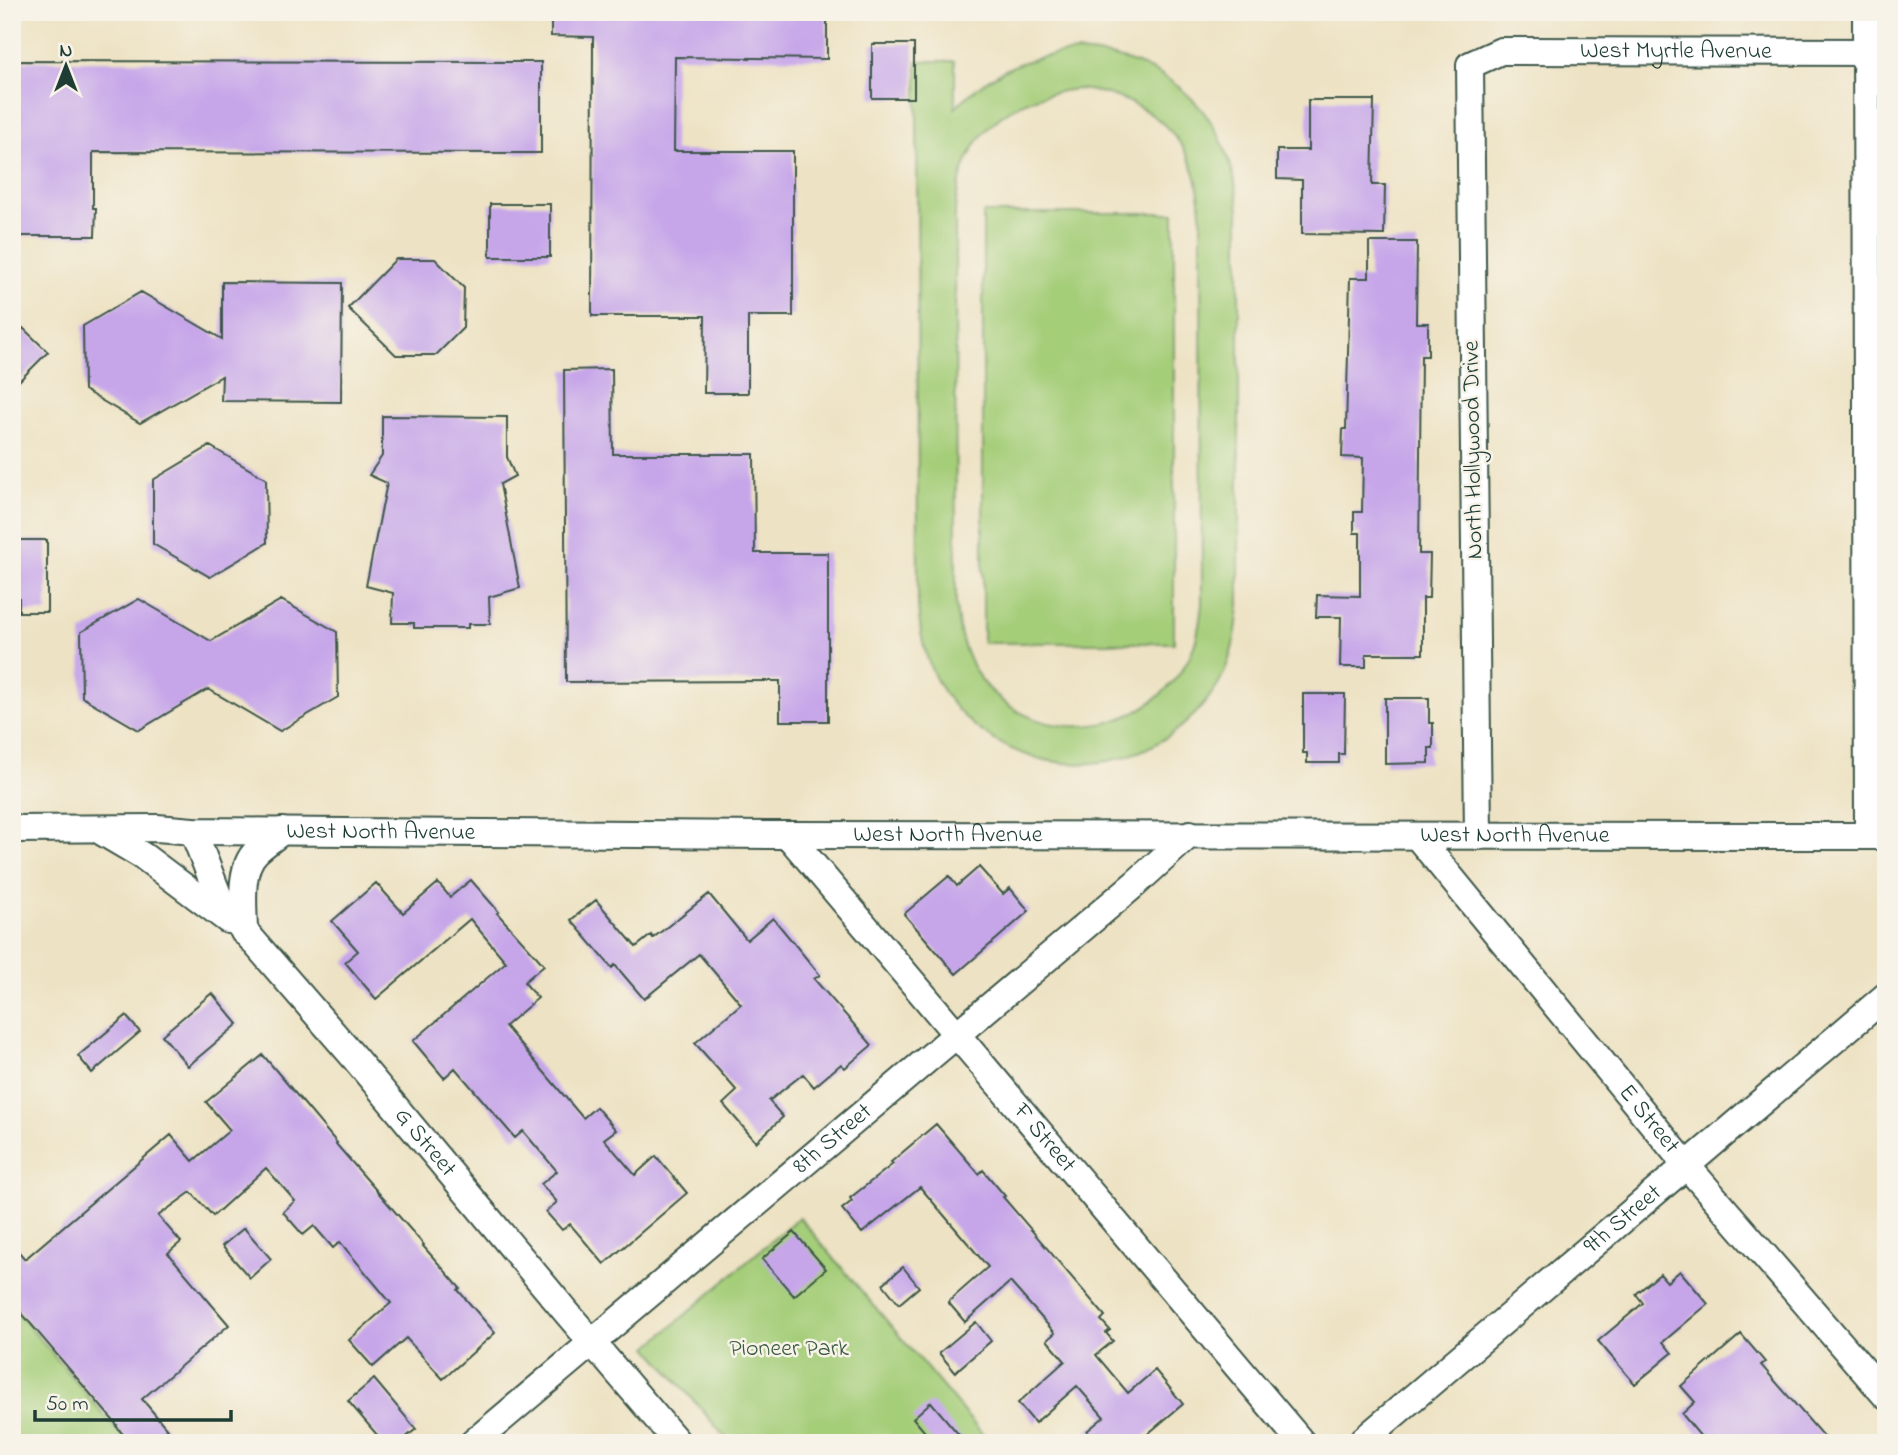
<svg xmlns="http://www.w3.org/2000/svg" width="1898" height="1455" viewBox="0 0 1898 1455" font-family="'Indie Flower',sans-serif">
	<style>
		.green { fill: #a5ce79; stroke: #628656; stroke-width: 2; fill-rule: evenodd }
		.building { fill: #c6a6e9 }
		.lines { fill: none; stroke-linecap: round; stroke-linejoin: round }
		.minor-casing { stroke: #3e5649; stroke-width: 30 }
		.minor { stroke: #fff; stroke-width: 26 }
		.labels { text-anchor: middle; dominant-baseline: central; stroke-width: 5; stroke-linejoin: round; paint-order: stroke }
		.street-label { font-size: 24px; fill: #1f3d34; stroke: #f7f3e8 }
		.park-label { font-size: 24px; fill: #3a5a42; stroke: #f7f3e8 }
	</style>
	<rect width="100%" height="100%" fill="#f7f3e8"/>
	<filter id="ink" filterUnits="userSpaceOnUse"><feTurbulence type="fractalNoise" baseFrequency=".0143" numOctaves="2"/><feDisplacementMap in="SourceGraphic" scale="14" xChannelSelector="R" yChannelSelector="G"/><feConvolveMatrix kernelMatrix="1 2 1 2 8 2 1 2 1" color-interpolation-filters="sRGB"/></filter>
	<filter id="wash" filterUnits="userSpaceOnUse"><feTurbulence type="fractalNoise" baseFrequency=".00686" numOctaves="4" result="noise"/><feDisplacementMap in="SourceGraphic" scale="28" xChannelSelector="R" yChannelSelector="G"/><feGaussianBlur stdDeviation="1.57" result="paint"/><feColorMatrix in="noise" values="0 0 0 0 0 0 0 0 0 0 0 0 0 0 0 0 0 1.4 0 .05"/><feComposite in="paint" operator="in"/></filter>
	<g filter="url(#wash)">
		<rect width="100%" height="100%" fill="#ede2c3"/>
		<!-- green -->
		<path class="green" d="M1078,52C1174,58 1232,117 1239,212V605C1237,633 1232,661 1217,686C1166,767 1061,788 984,733C958,715 936,687 927,657C921,639 919,622 918,604L917,61H955V108C993,70 1025,56 1078,52ZM1078,89C1131,94 1178,121 1195,174C1199,187 1200,200 1201,212L1202,605C1200,619 1199,633 1194,646C1161,733 1044,755 984,683C965,660 958,633 956,604L955,211C961,137 1005,96 1078,89Z
			M983,213H1174V643H983Z
			M799,1217L990,1443H730L648,1347Z
			M12,1306L128,1443H12Z"/>
		<g id="blocks">
			<!-- building -->
			<path class="building" d="M551,12H827V59L675,57L674,151H793V316H748V393H704L705,316H592L593,37L551,36Z
				M872,44H914V98H872Z
				M12,61L541,62V153L93,152V208H96L95,236H12Z
				M1308,100H1374L1372,185H1385L1384,235L1302,234V180L1277,179V150H1308Z
				M490,204H550V257H490Z
				M1369,242H1417L1416,323H1428V356H1421L1419,554H1430L1429,598H1423V654H1366V667H1340L1341,617H1316L1317,595L1360,596V533H1354V512H1362L1363,458L1342,457L1343,429H1346L1350,278H1369Z
				M396,259H435L464,288L463,328L436,355H396L348,308Z
				M222,282L342,283L341,402L221,401L222,376L140,423L84,390L83,326L141,292L222,339Z
				M23,328L48,352L12,388V339Z
				M612,369L613,454H754L755,553H828V721H780V681L566,682L564,370Z
				M382,416L507,417V457L515,476L500,484L520,588L489,597L490,624H468V628H414V623H392L393,593L366,586L387,483L369,475L382,456Z
				M210,446L266,479L267,543L210,577L153,544V480Z
				M12,540H47V612H19V598H12Z
				M139,599L211,641L281,600L337,632L338,697L280,731L208,689L139,730L82,697L81,632Z
				M1303,694H1345L1344,754H1339V763H1307V753H1303Z
				M1385,698H1429V723H1433V748H1429V763L1385,764Z
				M979,867L1003,894L1010,888L1029,911L956,974L904,914L949,876L957,886Z
				M471,880L499,912L497,913L544,965L524,982L538,998L505,1026L583,1118L596,1107L616,1130L604,1139L635,1175L656,1156L687,1193L604,1264L570,1224L562,1230L546,1212L557,1202L541,1184L557,1171L523,1131L515,1138L455,1068L444,1078L413,1041L506,962L470,919L376,999L345,962L358,951L332,921L376,883L403,913L438,883L450,897Z
				M709,894L747,940L773,918L820,975L814,979L872,1045L845,1068L841,1064L814,1087L803,1074L769,1101L783,1117L756,1142L723,1104L737,1091L695,1043L741,1004L699,954L644,999L615,965L612,968L571,920L596,900L636,947L651,935L653,938Z
				M212,993L238,1024L188,1066L162,1035Z
				M126,1016L140,1032L92,1073L78,1056Z
				M263,1055L337,1143L336,1144L424,1245L423,1246L460,1288L458,1290L495,1333L443,1379L406,1338L373,1367L349,1340L391,1303L340,1242L333,1248L314,1226L303,1235L283,1212L295,1201L266,1168L213,1216L191,1192L158,1216L181,1242L168,1253L229,1325L142,1399L179,1443H130L116,1426L117,1425L12,1302V1244L25,1259L171,1135L193,1161L230,1130L206,1102Z
				M936,1124L979,1174L983,1170L1005,1196L1003,1197L1105,1316L1101,1320L1110,1330L1106,1333L1113,1341L1096,1355L1128,1393L1155,1370L1183,1404L1137,1443H1097L1087,1431L1104,1417L1077,1386L1035,1423L1018,1403L1065,1361L1047,1340L1055,1333L1010,1282L965,1322L948,1302L988,1267L920,1187L862,1233L842,1209L852,1201L850,1198L893,1164L891,1162Z
				M244,1228L271,1259L250,1278L222,1246Z
				M794,1232L826,1269L794,1296L762,1259Z
				M903,1267L919,1287L899,1304L883,1284Z
				M1680,1271L1708,1304L1663,1342L1672,1353L1635,1384L1598,1341L1643,1303L1636,1294L1660,1274L1667,1282Z
				M976,1322L991,1341L955,1372L939,1353Z
				M1741,1334L1765,1362L1761,1365L1829,1443H1706L1682,1414L1695,1402L1681,1386Z
				M374,1379L416,1429L399,1443H384L348,1401Z
				M931,1402L966,1443H934L913,1418Z"/>
		</g>
	</g>
	<g filter="url(#ink)">
		<use href="#blocks" fill-opacity="0" stroke="#3e5649" stroke-width="2"/>
		<g class="lines">
			<defs>
				<g id="minor">
					<path d="M1866,12L1868,836"/>
					<path id="s1" d="M12,829L157,828L193,831L772,835L1886,836"/>
					<path d="M99,830L143,856L228,920"/>
					<path id="s2" d="M193,831L222,905L352,1055L567,1313L678,1443"/>
					<path id="s3" d="M788,835L1302,1443"/>
					<path id="s4" d="M1417,836L1687,1166L1886,1396"/>
					<path id="s5" d="M1478,836L1470,65L1501,51L1886,52"/>
					<path d="M244,932C244,910 238,869 256,852C264,844 274,838 282,831"/>
					<path id="s6" d="M473,1443L1136,883L1190,834"/>
					<path id="s7" d="M1360,1443L1886,996"/>
				</g>
			</defs>
			<!-- minor casing -->
			<use href="#minor" class="minor-casing"/>
			<!-- minor -->
			<use href="#minor" class="minor"/>
		</g>
	</g>
	<g class="labels">
		<!-- street labels -->
		<g class="street-label">
			<text stroke="none"><textPath href="#s5" startOffset="980">West Myrtle Avenue</textPath></text>
			<text transform="translate(1474 450) rotate(-91)">North Hollywood Drive</text>
			<text stroke="none"><textPath href="#s1" startOffset="369">West North Avenue</textPath></text>
			<text stroke="none"><textPath href="#s1" startOffset="936">West North Avenue</textPath></text>
			<text stroke="none"><textPath href="#s1" startOffset="1503">West North Avenue</textPath></text>
			<text stroke="none"><textPath href="#s4" startOffset="366">E Street</textPath></text>
			<text stroke="none"><textPath href="#s6" startOffset="471">8th Street</textPath></text>
			<text stroke="none"><textPath href="#s3" startOffset="397">F Street</textPath></text>
			<text stroke="none"><textPath href="#s2" startOffset="392">G Street</textPath></text>
			<text stroke="none"><textPath href="#s7" startOffset="345">9th Street</textPath></text>
		</g>
		<!-- park labels -->
		<g class="park-label">
			<text x="789" y="1349">Pioneer Park</text>
		</g>
	</g>
	<!-- margin -->
	<rect width="1898" height="1455" fill="none" stroke="#f7f3e8" stroke-width="42"/>
	<!-- north arrow -->
	<g transform="translate(66 66)" stroke="#f7f3e8" stroke-width="5" paint-order="stroke">
	<path d="M0-5L12 26L0 18L-12 26Z" fill="#1f3d34"/>
	<text y="-10" font-size="19" font-weight="bold" text-anchor="middle" fill="#1f3d34">N</text>
	</g>
	<!-- scale -->
	<path d="M35 1410v10h196v-10" fill="none" stroke="#1f3d34" stroke-width="3.5"/>
	<text x="46" y="1410" font-size="21" fill="#1f3d34" stroke="#f7f3e8" stroke-width="5" paint-order="stroke">50 m</text>
</svg>
